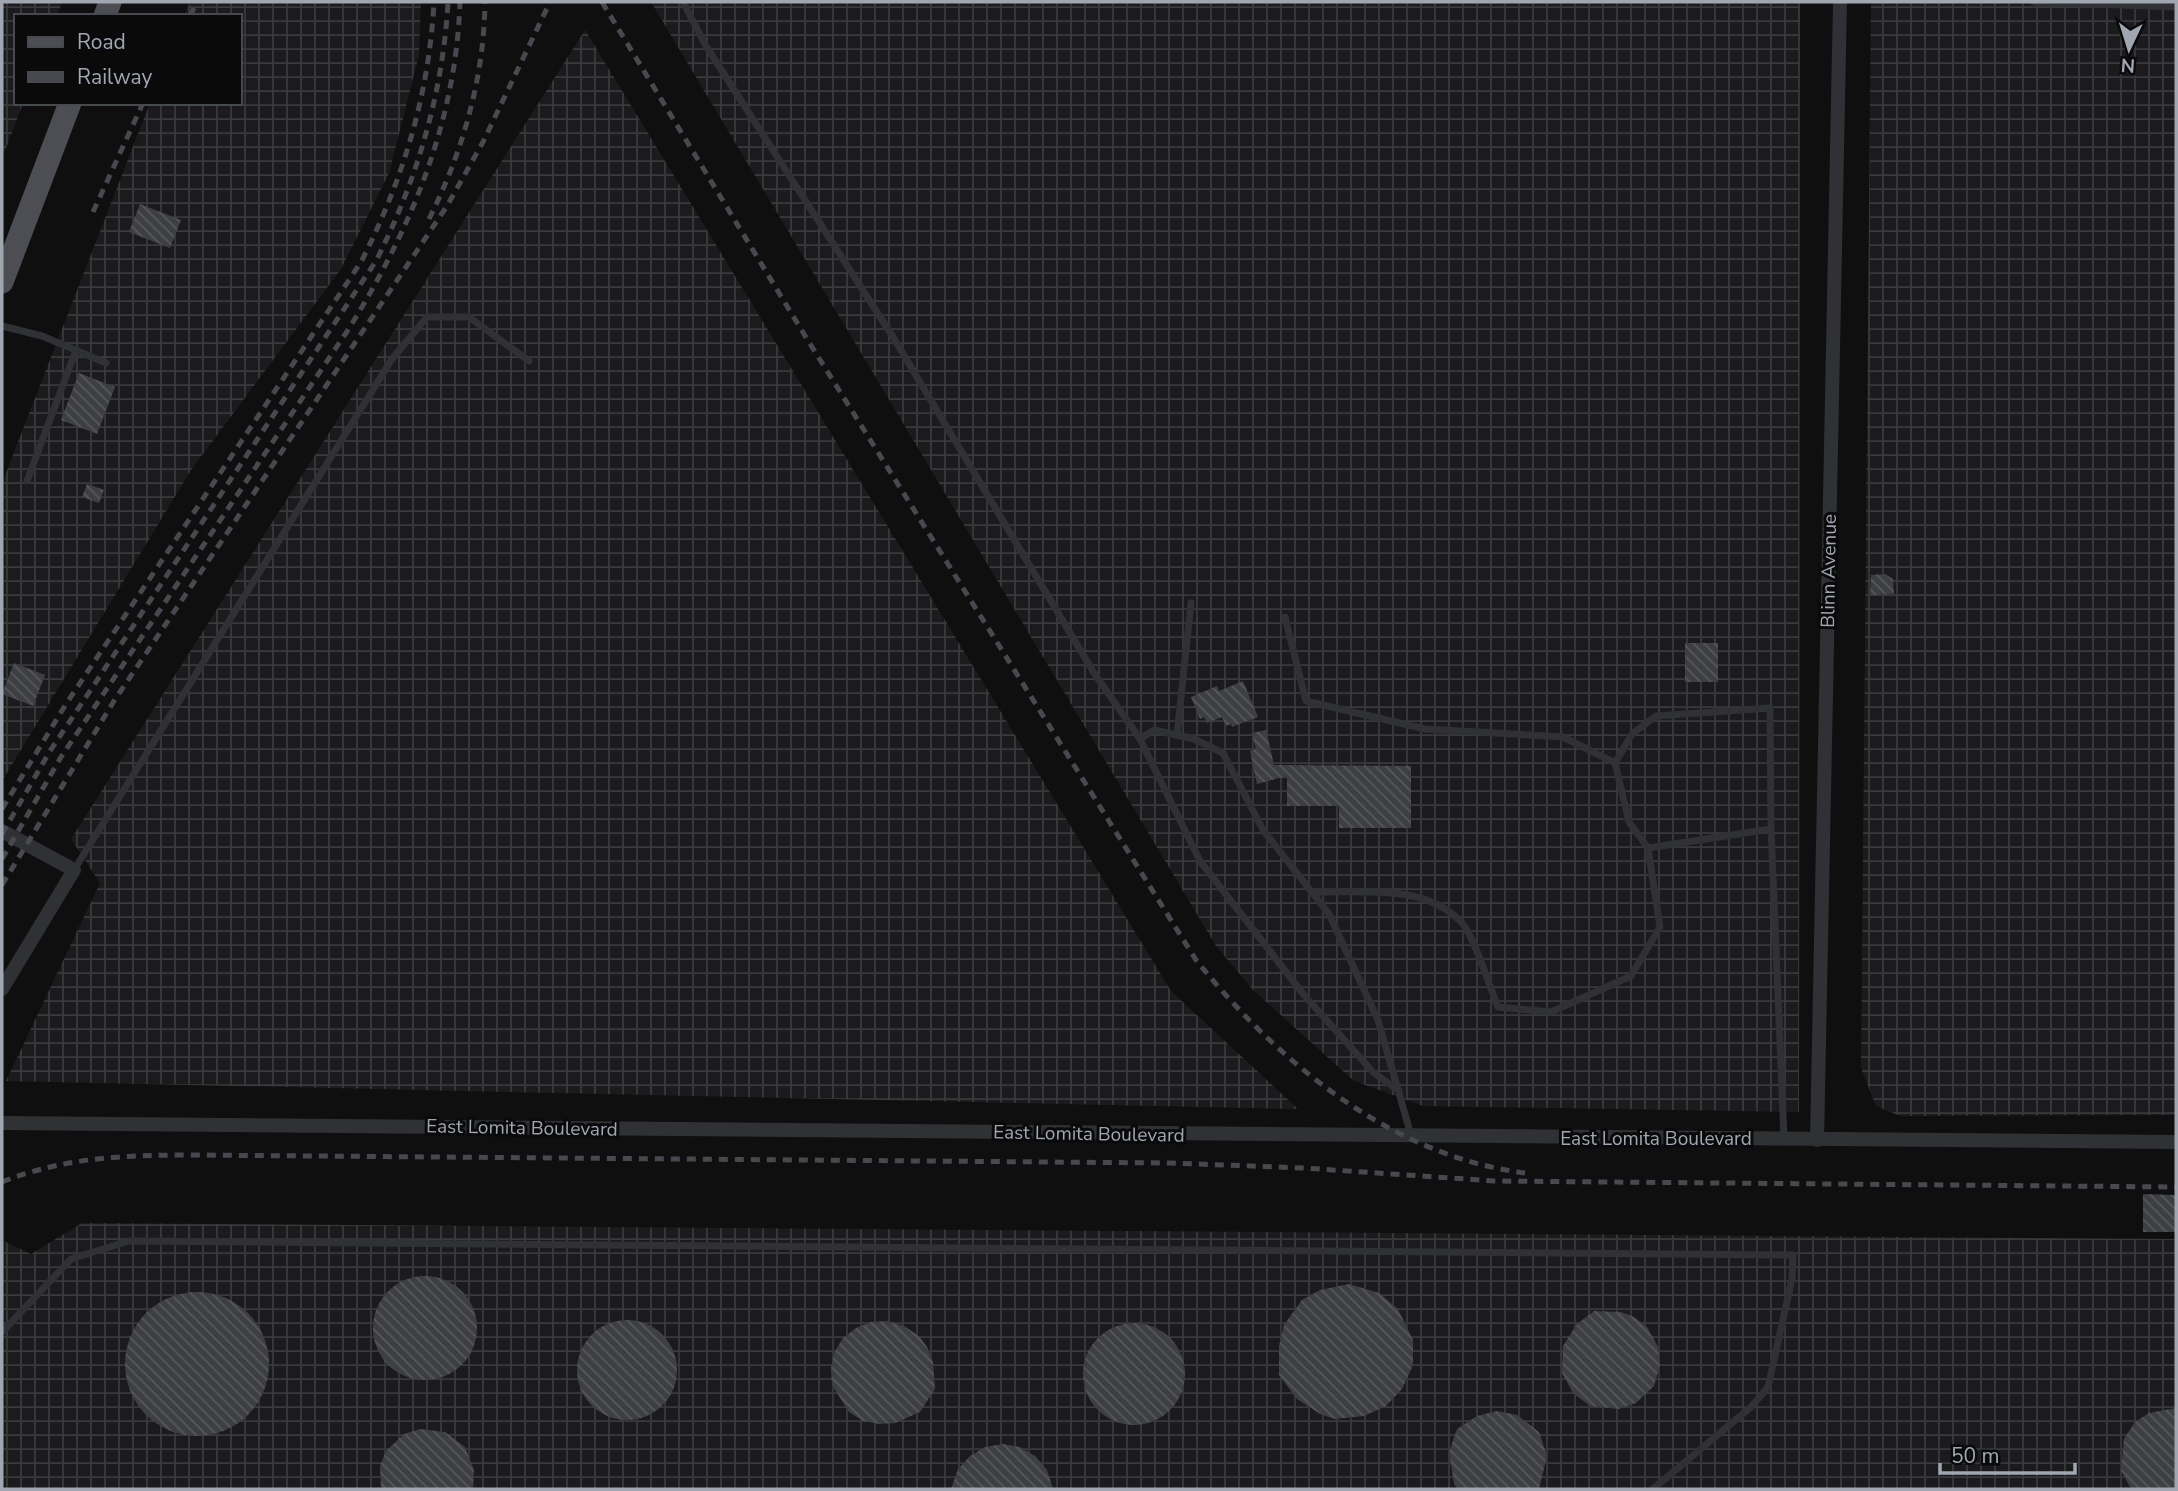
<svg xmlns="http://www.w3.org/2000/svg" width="2178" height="1491" viewBox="0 0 2178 1491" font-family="'Nunito Sans',sans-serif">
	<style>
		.industrial { fill: url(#industrial-grid) }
		.building { fill: url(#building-back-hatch) }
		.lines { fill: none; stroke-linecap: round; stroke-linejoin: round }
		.lane { stroke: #303135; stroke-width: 7 }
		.street { stroke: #303135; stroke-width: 14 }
		.primary { stroke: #4c4e54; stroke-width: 23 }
		.rail { stroke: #47494e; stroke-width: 5; stroke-dasharray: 9 7; stroke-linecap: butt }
		.labels { text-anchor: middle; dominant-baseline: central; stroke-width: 6; stroke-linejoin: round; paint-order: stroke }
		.street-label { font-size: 19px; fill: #a0a7b1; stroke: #0a0a0b }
	</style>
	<defs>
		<pattern id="industrial-grid" width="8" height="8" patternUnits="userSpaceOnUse" patternTransform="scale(1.75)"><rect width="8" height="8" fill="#1b1b1d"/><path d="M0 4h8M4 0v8" fill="none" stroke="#39393b"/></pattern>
		<pattern id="building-back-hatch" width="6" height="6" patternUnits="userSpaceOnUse" patternTransform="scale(1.75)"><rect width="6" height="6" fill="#3e3f43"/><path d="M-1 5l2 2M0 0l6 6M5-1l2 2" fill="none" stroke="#57585c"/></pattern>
	</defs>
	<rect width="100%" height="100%" fill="#0f0f10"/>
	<!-- industrial -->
	<path class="industrial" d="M2,2H62L57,16H16V103H23L2,159Z
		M190,2H421L419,55L389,173L341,269L191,470L2,781V483L150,103H240V16H184Z
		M651,2H1800L1799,1112L1423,1106L1354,1081L1253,990L1216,946Z
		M1871,2H2176V1115L1900,1116L1876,1106L1861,1068Z
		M585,30L1171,991L1298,1109L6,1081L100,883L71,839Z
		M82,1223L2176,1239V1489H2V1240L31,1254Z"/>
	<!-- building -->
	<path class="building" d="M140,204L181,220L170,248L129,232Z
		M79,373L115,387L97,434L61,420Z
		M87,484L104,490L99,503L82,497Z
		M1885,574L1893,579L1894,594L1870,595L1871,575Z
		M1685,643H1718V682H1685Z
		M14,663L45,675L33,706L2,694Z
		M1243,681L1258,717L1232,727L1231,724L1226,726L1222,717L1207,723L1204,717L1200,719L1191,697L1217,686L1219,691Z
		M1266,730L1274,765L1411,766V828H1339V806H1287V776L1257,784L1250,751L1256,749L1252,733Z
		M2143,1194L2176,1195V1232H2143Z
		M373 1328a52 52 0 1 1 104 0a52 52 0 1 1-104 0Z
		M1349,1284L1379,1293L1398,1309L1413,1340V1365L1402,1389L1386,1406L1364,1416L1335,1419L1320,1414L1297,1399L1279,1375V1346L1284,1325L1302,1300L1320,1290Z
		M125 1364a72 72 0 1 1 144 0a72 72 0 1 1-144 0Z
		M1594,1311L1621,1312L1634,1317L1647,1327L1658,1347L1660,1365L1654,1386L1636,1403L1619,1409L1590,1406L1573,1393L1562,1373L1563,1346L1577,1324Z
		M577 1370a50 50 0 1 1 100 0a50 50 0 1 1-100 0Z
		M887,1321L904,1326L919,1336L927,1347L933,1362L935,1389L920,1412L895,1423L879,1424L863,1421L849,1412L832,1385L831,1368L834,1353L843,1338L856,1328L871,1322Z
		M1083 1374a51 51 0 1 1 102 0a51 51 0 1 1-102 0Z
		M2176,1408V1489H2131L2121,1470L2124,1439L2135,1422L2149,1413Z
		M1497,1411L1517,1415L1539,1432L1547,1456L1539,1489H1458L1454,1484L1449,1452L1457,1429L1477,1416Z
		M420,1429L445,1432L465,1447L474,1470L473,1489H381L380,1466L386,1451L404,1434Z
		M1003,1444L1020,1447L1035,1456L1047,1470L1053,1489H951L958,1469L970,1456L985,1447Z"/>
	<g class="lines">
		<!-- lane -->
		<path class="lane" d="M683,2L706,46L893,337L1094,673L1140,739
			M2034,2L2176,7
			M2,326L42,336L106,363
			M27,481L76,350
			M1285,617L1306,701L1425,729L1563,737L1615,763
			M1177,735L1191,603
			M1648,848L1629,822L1615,763L1632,734L1656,716L1770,708L1771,829L1784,1139
			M74,870L392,359L427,317H469L529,361
			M1313,892C1361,893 1426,883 1462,923C1474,936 1490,988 1498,1007L1551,1012L1631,976L1660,927L1648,848L1771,829
			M1399,1091L1373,1072L1304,995L1200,861L1140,739L1154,730L1194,739L1223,753L1263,830L1329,914L1378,1020L1411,1135
			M2,1332L71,1259L129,1241L1793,1255L1792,1279L1768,1387L1751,1407L1653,1489"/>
		<!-- street -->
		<path class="street" d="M2,831L74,870L2,989
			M2,1123L2176,1142
			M1817,1140L1840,2"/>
		<!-- primary -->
		<path class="primary" d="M105,16L110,2
			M2,282L70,103"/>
		<!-- rail -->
		<path class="rail" d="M602,2L807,339L1196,960C1278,1062 1391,1156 1525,1173
			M190,16L197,2
			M93,212L143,103
			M429,219C463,151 484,78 485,2
			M2,809L66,704L361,262C403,180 429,95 434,2
			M2,834L50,751L376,261C417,180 443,93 448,2
			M2,859L61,757L348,330C411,229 456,122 460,2
			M2,885L114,701L447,206L483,142L550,2
			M2,1182C65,1157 126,1155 193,1155L1170,1163L1304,1168L1495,1181L2176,1187"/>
	</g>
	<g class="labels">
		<!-- street labels -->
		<g class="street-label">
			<text transform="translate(1829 571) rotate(-89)">Blinn Avenue</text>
			<text transform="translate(522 1128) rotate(1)">East Lomita Boulevard</text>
			<text transform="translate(1089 1134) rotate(1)">East Lomita Boulevard</text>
			<text x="1656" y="1139">East Lomita Boulevard</text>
		</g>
	</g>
	<!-- border -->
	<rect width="2178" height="1491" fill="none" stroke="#a0a7b1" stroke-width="7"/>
	<!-- legend -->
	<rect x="14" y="14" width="228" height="91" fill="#0a0a0b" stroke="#46494d" stroke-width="2"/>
	<rect x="28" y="37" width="35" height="10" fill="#4c4e54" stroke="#46494d" stroke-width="2"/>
	<text x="77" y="49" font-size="21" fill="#a0a7b1">Road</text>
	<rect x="28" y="72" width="35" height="10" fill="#47494e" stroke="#46494d" stroke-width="2"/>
	<text x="77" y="84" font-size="21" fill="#a0a7b1">Railway</text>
	<!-- north arrow -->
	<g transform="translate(2129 49) rotate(184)" stroke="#0a0a0b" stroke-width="5" paint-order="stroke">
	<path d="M0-5L12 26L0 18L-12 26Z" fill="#a0a7b1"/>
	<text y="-10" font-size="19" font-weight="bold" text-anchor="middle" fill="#a0a7b1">N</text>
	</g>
	<!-- scale -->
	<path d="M1940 1463v10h135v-10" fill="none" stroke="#a0a7b1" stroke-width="3.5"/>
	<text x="1951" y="1463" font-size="21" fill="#a0a7b1" stroke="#0a0a0b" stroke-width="5" paint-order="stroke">50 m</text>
</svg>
